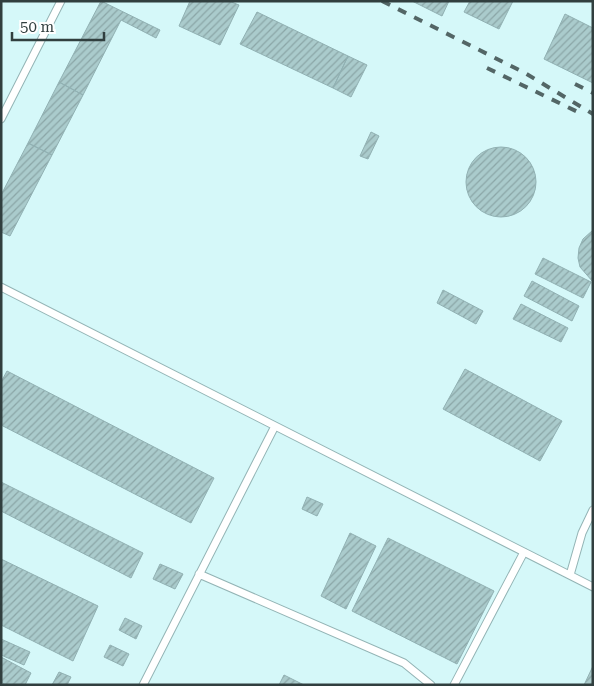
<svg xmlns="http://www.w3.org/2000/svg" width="594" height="686" viewBox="0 0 594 686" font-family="'Roboto Serif',serif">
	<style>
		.building { fill: url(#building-hatch); stroke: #91b1b3 }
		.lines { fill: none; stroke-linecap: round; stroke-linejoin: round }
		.service-casing { stroke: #93b4b5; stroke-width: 9 }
		.service { stroke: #fff; stroke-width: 7 }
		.rail { stroke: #536666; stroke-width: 4; stroke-dasharray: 9 9; stroke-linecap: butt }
	</style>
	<defs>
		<pattern id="building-hatch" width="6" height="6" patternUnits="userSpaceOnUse" patternTransform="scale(1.25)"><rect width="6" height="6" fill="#aacbcc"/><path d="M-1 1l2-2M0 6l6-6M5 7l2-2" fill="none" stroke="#8ba6a7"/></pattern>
	</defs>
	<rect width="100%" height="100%" fill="#d5f8f9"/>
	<!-- building -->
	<path class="building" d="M101,1L160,30L156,38L121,20L83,95L59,82Z
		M190,1H229L239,5L220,45L179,26Z
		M412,1H449L442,16Z
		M470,1H513L499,29L464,12Z
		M257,12L348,56L333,88L240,44Z
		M565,14L593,28V83L544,59Z
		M348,56L367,65L351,97L333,88Z
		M59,82L83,95L52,155L28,143Z
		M371,132L379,136L368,159L360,156Z
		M28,143L52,155L10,236L1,232V195Z
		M466 182a35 35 0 1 1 70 0a35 35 0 1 1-70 0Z
		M593,230V282L580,267L578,258L579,248L583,239Z
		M543,258L591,282L583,298L535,274Z
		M532,281L579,306L572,321L524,296Z
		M443,290L483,311L476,324L437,303Z
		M521,304L568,328L561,342L513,319Z
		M465,369L562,421L540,461L443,409Z
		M7,371L214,478L191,523L1,425V382Z
		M1,482L143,553L131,578L1,511Z
		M307,497L323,504L317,516L302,509Z
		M350,533L376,546L346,609L321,596Z
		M388,538L494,591L457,664L352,611Z
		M1,559L98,606L73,661L1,625Z
		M160,564L183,574L175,589L153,579Z
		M125,618L142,626L136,639L119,630Z
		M1,639L30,652L24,665L1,655Z
		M110,645L129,654L123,666L104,657Z
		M1,657L31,673L25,685H6L1,682Z
		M593,666V685H584Z
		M59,672L71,677L67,685H52Z
		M284,675L304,685H279Z"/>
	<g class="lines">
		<defs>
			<path id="service" d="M1,119L61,1
				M1,287L593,587
				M199,574L404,663L431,685
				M570,575L582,533L593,510
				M143,685L275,426
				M454,685L524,552"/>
		</defs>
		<!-- service casing -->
		<use href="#service" class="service-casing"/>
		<!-- service -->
		<use href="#service" class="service"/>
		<!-- rail -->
		<path class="rail" d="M382,1L525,73L593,114
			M487,68L584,115
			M575,84L593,93"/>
	</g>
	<!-- border -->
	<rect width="594" height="686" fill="none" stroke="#313f3f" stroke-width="5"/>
	<!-- scale -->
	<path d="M12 32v8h92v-8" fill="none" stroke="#313f3f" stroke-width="2.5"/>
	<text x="20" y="32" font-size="15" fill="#313f3f" stroke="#ffffff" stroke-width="4" paint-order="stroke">50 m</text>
</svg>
